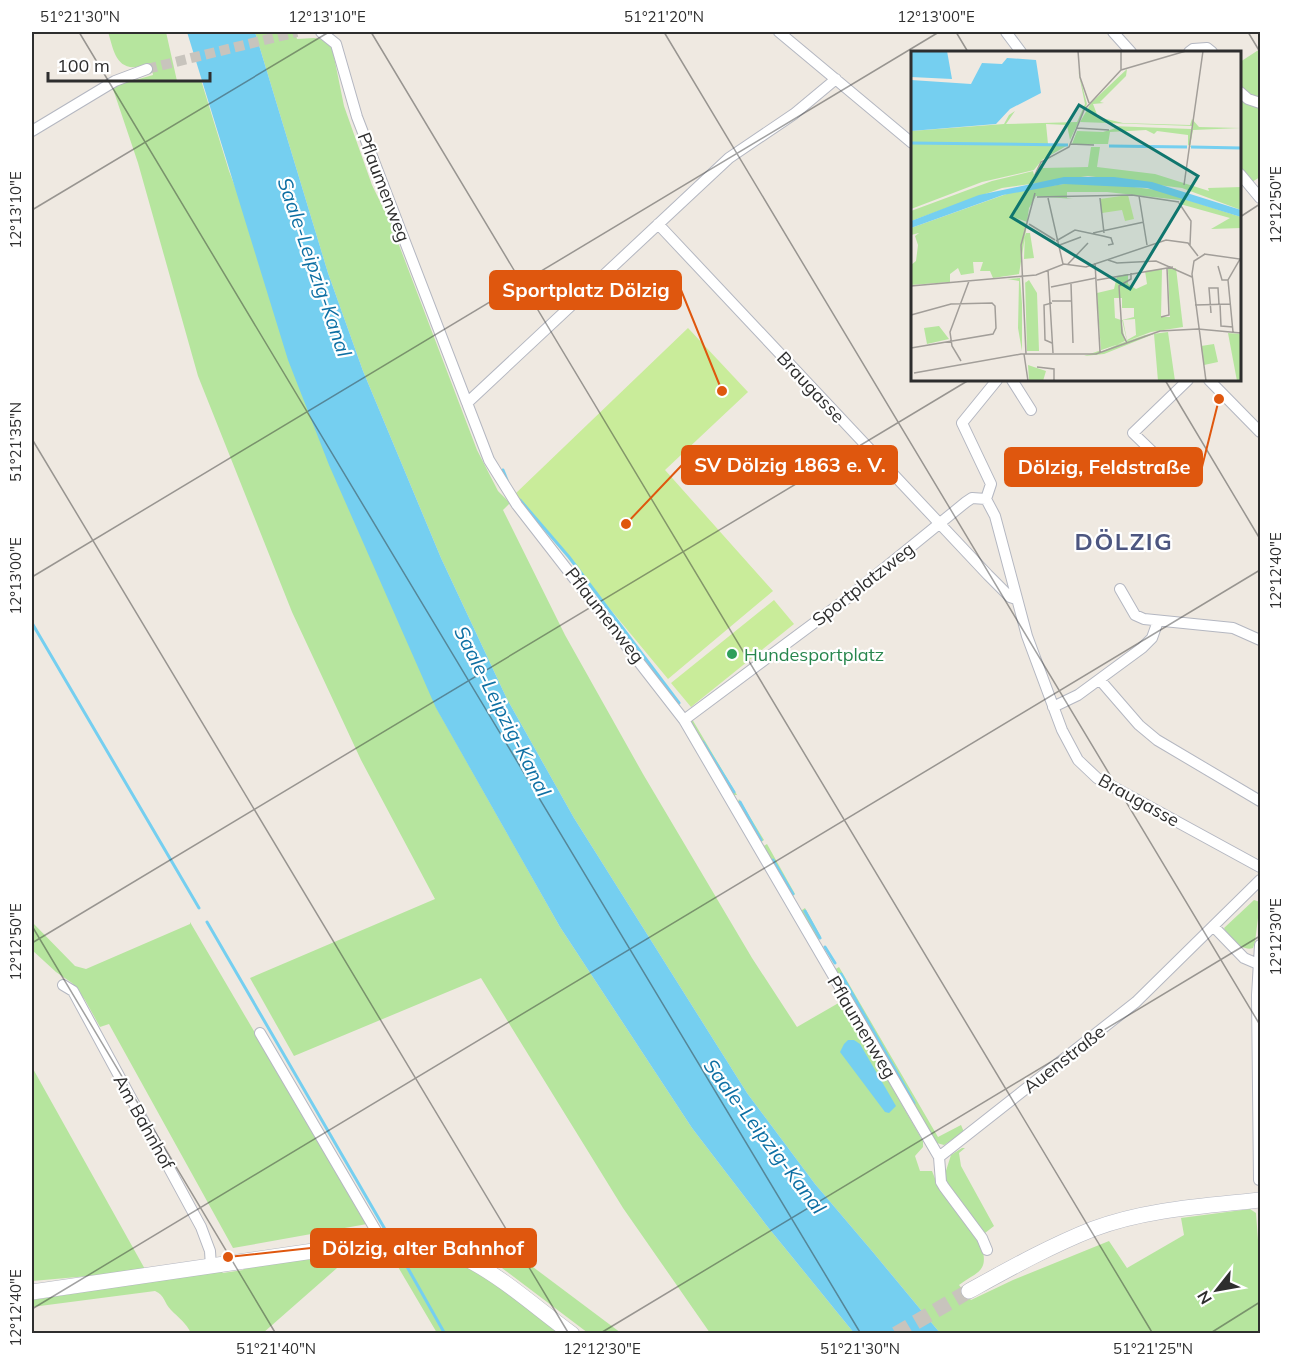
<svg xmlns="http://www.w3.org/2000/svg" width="1292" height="1365" viewBox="0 0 1292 1365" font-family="Mulish,sans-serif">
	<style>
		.green { fill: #b6e59e }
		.pitch { fill: #c9ec9a }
		.water { fill: #75cff0 }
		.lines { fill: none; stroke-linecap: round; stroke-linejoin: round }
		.stream { stroke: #75cff0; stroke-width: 3 }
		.street-tunnel { stroke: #c8c4bd; stroke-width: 10; stroke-dasharray: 10 5; stroke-linecap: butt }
		.secondary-tunnel { stroke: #c8c4bd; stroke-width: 15; stroke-dasharray: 15 8; stroke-linecap: butt }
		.street-casing { stroke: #b4b7c1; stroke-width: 12 }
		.secondary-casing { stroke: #b4b7c1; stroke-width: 16 }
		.street { stroke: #fff; stroke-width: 10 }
		.secondary { stroke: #fff; stroke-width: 15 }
		.ticks { fill: none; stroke: #2e2e2e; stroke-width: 1.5; stroke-opacity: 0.45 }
		.leisure-dot { fill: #2e9e5b; stroke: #fff; stroke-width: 2 }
		.labels { text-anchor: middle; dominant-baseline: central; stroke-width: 4.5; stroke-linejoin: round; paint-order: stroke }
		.street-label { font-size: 18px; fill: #2e2e2e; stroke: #fff }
		.leisure-label { font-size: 18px; fill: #27864d; stroke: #fff; text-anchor: start }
		.water-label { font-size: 20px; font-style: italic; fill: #0d6fa3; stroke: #fff }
		.district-label { font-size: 24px; font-weight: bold; letter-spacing: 1.5px; fill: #4d5680; stroke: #fff }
		.inset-river { fill: none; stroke: #75cff0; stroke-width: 3 }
		.inset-road { fill: none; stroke: #a29e99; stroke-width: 1.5 }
		.view { fill: #0f766e; fill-opacity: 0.15; stroke: #0f766e; stroke-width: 3 }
		.inset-edge { fill: none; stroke: #2e2e2e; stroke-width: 3 }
		.leader { fill: none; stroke: #df570e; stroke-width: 2 }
		.callout-dot { fill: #df570e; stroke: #fff; stroke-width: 2 }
		.callout { fill: #df570e; stroke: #df570e; stroke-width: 2 }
		.callout-label { font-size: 20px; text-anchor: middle; font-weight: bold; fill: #fff }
		.neatline { fill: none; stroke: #2e2e2e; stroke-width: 2 }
		.ticks-label { font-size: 15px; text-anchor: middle; fill: #2e2e2e }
	</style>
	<rect width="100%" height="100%" fill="#efe9e1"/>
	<!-- green -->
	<path class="green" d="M108,32H166L177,81L201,80L229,171L437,709L560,927L692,1128L767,1226L854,1333H710L623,1208L481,978L294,1056L250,978L435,899L361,760L292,612L198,376L138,163L113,89L118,85L153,75L151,63C146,64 141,66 136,67C115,69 113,47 108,32Z
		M255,32H295L297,39L314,38L325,40L332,47L344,106L372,185L391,224L477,450L498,491L510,503L503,510L565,635L643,774L752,958L797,1027L842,1001L923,1141V1147L915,1156L920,1171H932L936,1181L981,1242C989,1272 980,1270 959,1285L971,1300L1013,1280L1109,1241L1127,1268L1184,1235L1181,1218L1250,1209L1256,1213L1260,1267V1333H940L872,1251L815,1184L747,1093L574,818L507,699L441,558L363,371L328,273Z
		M1260,49V100L1248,96L1240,86V62Z
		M1240,97L1260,107V177L1252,182L1240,168Z
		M692,719L737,795H734L689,722Z
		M739,799L764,840L760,843L737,804Z
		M767,844L795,894L791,897L762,847Z
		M1254,900L1260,902L1255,942L1253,948C1242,952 1229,937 1224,928Z
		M805,908L821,937L816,940L799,912Z
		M32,922L75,966L86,969L190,924V922L367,1224L233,1248L109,1024L100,1027L85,1000L72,983L56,972L32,950Z
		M839,967L938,1137L961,1125L964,1132L944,1145L933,1142L834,970Z
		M32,1067L146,1271L32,1281Z
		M962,1148H965L959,1153L961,1166L994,1226L985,1233L947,1187L944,1177L951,1155Z
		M488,1233L489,1234L621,1333H588L494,1262L463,1245L458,1237Z
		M382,1247L385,1253C374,1250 355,1254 345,1261L263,1333H191C186,1323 179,1318 171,1310C164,1303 165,1295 155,1291L32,1307V1300L221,1271L223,1273L243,1270L245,1267Z
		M397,1250C462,1248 513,1296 561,1333H437L391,1255Z"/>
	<!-- pitch -->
	<path class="pitch" d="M688,328L748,392L665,470L773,591L668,679L515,494Z
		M774,600L794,624L691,707L671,683Z"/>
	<!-- water -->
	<path class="water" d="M187,32H255L328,273L363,371L441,558L507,699L574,818L747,1093L815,1184L872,1251L940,1333H854L767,1226L692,1128L560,927L436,708L329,465L288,360Z
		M848,1040H854L860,1044L896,1106L889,1113L885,1112L840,1052L844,1044Z"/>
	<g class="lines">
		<!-- stream -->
		<path class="stream" d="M503,470L507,480
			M520,500L569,557L679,703
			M32,623L199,908
			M703,742L734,792
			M740,802L761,840
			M773,860L793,894
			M805,911L820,938
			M207,922L386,1231
			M825,947L835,963
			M841,974L914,1103
			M397,1249L445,1334"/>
		<!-- street-tunnel -->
		<path class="street-tunnel" d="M147,69L297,32"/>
		<!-- secondary-tunnel -->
		<path class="secondary-tunnel" d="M896,1334L969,1291"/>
		<defs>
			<path id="street" d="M321,32L336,44L357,117L489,460L517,505L684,720L939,1157L941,1182L944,1187L982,1238L987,1250
				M779,32L912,143
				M1006,32L1021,52
				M1113,32L1131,52
				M1189,52L1193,49L1207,48L1212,52
				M1240,92L1248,99L1260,103
				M32,131L115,81L147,69
				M1240,174L1260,198
				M658,224L988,575L1010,597L1016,599
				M1012,380L1031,410
				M1209,380L1260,432
				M467,403L729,158L794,114L836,79
				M1162,461L1133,433L1188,380
				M986,499L995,516L1027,636L1062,730L1078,760L1097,778L1260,867
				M986,499L991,484L962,423L997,380
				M1120,589L1135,615L1144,619L1233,628L1260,640
				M1100,680L1139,725L1157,740L1260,801
				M1053,707L1078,695L1142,648L1152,638L1158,621
				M684,720L849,597L966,502L972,498L986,499
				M1214,927L1244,958L1258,964
				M63,985L73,991L201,1227L210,1251L211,1267
				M260,1033L382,1241
				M939,1157L1136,1002L1260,880
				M1259,1180L1257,995L1260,945"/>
			<path id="secondary" d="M969,1291C1009,1269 1050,1246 1093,1229C1146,1209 1205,1206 1260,1200
				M32,1292L382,1241C460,1234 514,1292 572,1334"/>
		</defs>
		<!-- street casing -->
		<use href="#street" class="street-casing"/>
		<!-- secondary casing -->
		<use href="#secondary" class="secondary-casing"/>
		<!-- street -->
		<use href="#street" class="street"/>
		<!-- secondary -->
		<use href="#secondary" class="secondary"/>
	</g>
	<!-- ticks -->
	<path class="ticks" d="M79,32L861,1334M371,32L1153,1334M664,32L1260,1025M956,32L968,52M1248,32L1260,52M32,210L329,32M1240,217L1260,204M1165,380L1260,539M32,439L569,1334M32,577L939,32M32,926L276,1334M32,943L969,380M32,1309L1260,570M599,1334L1260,936M1209,1334L1260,1302"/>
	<!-- markers -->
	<circle class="leisure-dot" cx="732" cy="654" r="6"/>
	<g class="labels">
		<!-- street labels -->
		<g class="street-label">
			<text transform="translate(384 187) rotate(69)">Pflaumenweg</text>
			<text transform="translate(811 387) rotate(47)">Braugasse</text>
			<text transform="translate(863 584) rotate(-38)">Sportplatzweg</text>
			<text transform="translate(605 615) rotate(52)">Pflaumenweg</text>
			<text transform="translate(1139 800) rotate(29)">Braugasse</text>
			<text transform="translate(862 1027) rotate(59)">Pflaumenweg</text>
			<text transform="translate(1064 1059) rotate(-38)">Auenstraße</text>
			<text transform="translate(144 1122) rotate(61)">Am Bahnhof</text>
		</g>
		<!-- leisure labels -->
		<g class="leisure-label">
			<text x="744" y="654">Hundesportplatz</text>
		</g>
		<!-- water labels -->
		<g class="water-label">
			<text transform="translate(315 267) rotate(71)">Saale-Leipzig-Kanal</text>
			<text transform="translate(503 711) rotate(63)">Saale-Leipzig-Kanal</text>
			<text transform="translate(765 1136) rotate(53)">Saale-Leipzig-Kanal</text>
		</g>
		<!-- district labels -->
		<g class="district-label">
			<text x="1124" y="541">DÖLZIG</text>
		</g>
	</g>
	<!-- overview -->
	<g transform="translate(911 51)">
		<rect width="330" height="330" fill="#efe9e1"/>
		<path d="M216,18L215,25L189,51L193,52L182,53L187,66L212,72L279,74L281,68L288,76L330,77L282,79L279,95L330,97L280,96L277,94V84L246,80L243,83L235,79L199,81L197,93H161L166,80L192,81L205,77L200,75L280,78V84L281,75L169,71L180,52ZM167,19L176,53L159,89L156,74L135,73L137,93L157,94L131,109L123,119L71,131L0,158V80L93,73L98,64L104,60L95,73L166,71L174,53ZM180,96H189L186,116L244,123L298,140L297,137L330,136V159L271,137L177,125L91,137L0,170V160L81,130L122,120L123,124L128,114L154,100L132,112V117L177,116ZM153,133H200L246,139L330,166V177L300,178L319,167L269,153V149L196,141H156V147L162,148L125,145L118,157L116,171L105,167L116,173L108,223L82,227L79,220H69L72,211H62L63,222L50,224L47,217L39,223V231L0,234V214L5,210L7,194L4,185L8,182L0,184V177L104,140ZM114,182H119L123,207L113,208ZM265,217L272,276L240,281L216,290L211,269L223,266V257H211V247H203L204,267L210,269L214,290L190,301L186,242L203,238L206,225L217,223V233L225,238L236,233L234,220L251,218L250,266H259L257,218ZM224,268L225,284L216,289L212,269ZM114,226V232L118,229L126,242L128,300H116ZM109,227L111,253V300L107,277L108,230L96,228ZM28,275L38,288L16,293L13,277ZM257,281L264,330H247L243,283L193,303L173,305L234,284ZM317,282L330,283V330H326ZM303,293L307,311L293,314L290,295ZM117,314L135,320L132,330H118Z" fill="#b6e59e" fill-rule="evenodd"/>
		<path d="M217,144L223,168L214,170L211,159L191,162L189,148Z" fill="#c9ec9a"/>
		<path d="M0,0H36L41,28L0,26ZM96,7L125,9L130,42L99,58L85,73L0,80V29L60,33L71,12L91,13ZM153,126H203L241,131L330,159V166L236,137L153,133L92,144L0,177V170L68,144Z" fill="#75cff0"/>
		<path class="inset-river" d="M0,92L157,94M198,95L276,96M280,96L330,97"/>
		<path class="inset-road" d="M167,0L169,26L178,52M210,19L275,0M166,77L198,79M159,93L183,94M124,124L130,111L158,96L173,59L210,19V0M273,134L292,0M228,145L236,194M126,146L221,144L268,151M137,147L152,213M189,147L193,182M268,152L280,170L279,194M118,173L144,189M182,182L233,171M192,185L200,187L202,193L197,194M145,190L164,179L192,185M146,195L170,186M293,203L329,208L317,229L322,281M294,203L283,210L281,223L295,330M197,209L206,212L245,210L281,226M184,212L189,301M157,213L177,192M307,215L311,229H317M137,219L142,302M186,229L262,216M160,233L162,292M0,235L125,224L153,213L175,216L255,189L277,192L287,205M140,236L185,227M141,250H161M141,252L133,254L134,289L141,292M309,253L310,275L322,276M284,254L320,253M300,262L298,237H307L308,253M0,264L40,253L81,252L84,255L85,277L82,283L0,297M250,266L258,264L256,217M216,292L211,282L208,235L220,228V222M113,303L117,330M115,303L110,194L124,142M50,310L41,295L39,281L58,230M126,316L143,318V330M3,322L110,303H185L249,280L287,278L330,282"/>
		<path class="view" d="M168,54L287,125L219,238L100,166Z"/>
		<rect width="330" height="330" class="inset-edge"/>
	</g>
	<!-- callouts -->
	<path class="leader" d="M722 391L681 290M626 524L682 465M1219 399L1202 467M228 1257L311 1248"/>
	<g class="callout-dot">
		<circle cx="722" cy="391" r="6"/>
		<circle cx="626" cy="524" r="6"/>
		<circle cx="1219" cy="399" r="6"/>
		<circle cx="228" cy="1257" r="6"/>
	</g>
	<g class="callout">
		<rect x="490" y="271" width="191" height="38" rx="6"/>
		<rect x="682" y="446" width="215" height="38" rx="6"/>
		<rect x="1005" y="448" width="197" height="38" rx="6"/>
		<rect x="311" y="1229" width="225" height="38" rx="6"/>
	</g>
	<g class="callout-label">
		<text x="586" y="297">Sportplatz Dölzig</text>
		<text x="790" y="472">SV Dölzig 1863 e. V.</text>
		<text x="1104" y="474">Dölzig, Feldstraße</text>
		<text x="423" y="1255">Dölzig, alter Bahnhof</text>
	</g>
	<!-- border -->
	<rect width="1292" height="1365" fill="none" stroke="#ffffff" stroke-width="66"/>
	<!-- north arrow -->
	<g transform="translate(1217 1290) rotate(239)" stroke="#ffffff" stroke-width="4.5" paint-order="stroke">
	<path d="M0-4.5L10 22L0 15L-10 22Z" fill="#2e2e2e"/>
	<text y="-9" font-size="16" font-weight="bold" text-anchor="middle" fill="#2e2e2e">N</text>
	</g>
	<!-- scale -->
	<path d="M48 72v9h162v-9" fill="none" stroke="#2e2e2e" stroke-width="3"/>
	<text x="57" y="72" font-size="18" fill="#2e2e2e" stroke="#ffffff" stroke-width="4.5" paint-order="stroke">100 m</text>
	<rect x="33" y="33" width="1226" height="1299" class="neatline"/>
	<g class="ticks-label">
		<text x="80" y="22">51°21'30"N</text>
		<text x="327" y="22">12°13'10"E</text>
		<text x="664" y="22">51°21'20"N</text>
		<text x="936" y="22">12°13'00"E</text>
		<text transform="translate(1276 205) rotate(-90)" y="5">12°12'50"E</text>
		<text transform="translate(16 210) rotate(-90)" y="5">12°13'10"E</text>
		<text transform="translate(16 442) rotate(-90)" y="5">51°21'35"N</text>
		<text transform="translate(1276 571) rotate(-90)" y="5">12°12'40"E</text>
		<text transform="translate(16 576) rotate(-90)" y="5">12°13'00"E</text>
		<text transform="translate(1276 937) rotate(-90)" y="5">12°12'30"E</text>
		<text transform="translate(16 942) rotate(-90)" y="5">12°12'50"E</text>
		<text transform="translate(16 1308) rotate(-90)" y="5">12°12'40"E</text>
		<text x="276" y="1354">51°21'40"N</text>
		<text x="602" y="1354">12°12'30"E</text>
		<text x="860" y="1354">51°21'30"N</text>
		<text x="1153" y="1354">51°21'25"N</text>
	</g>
</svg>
